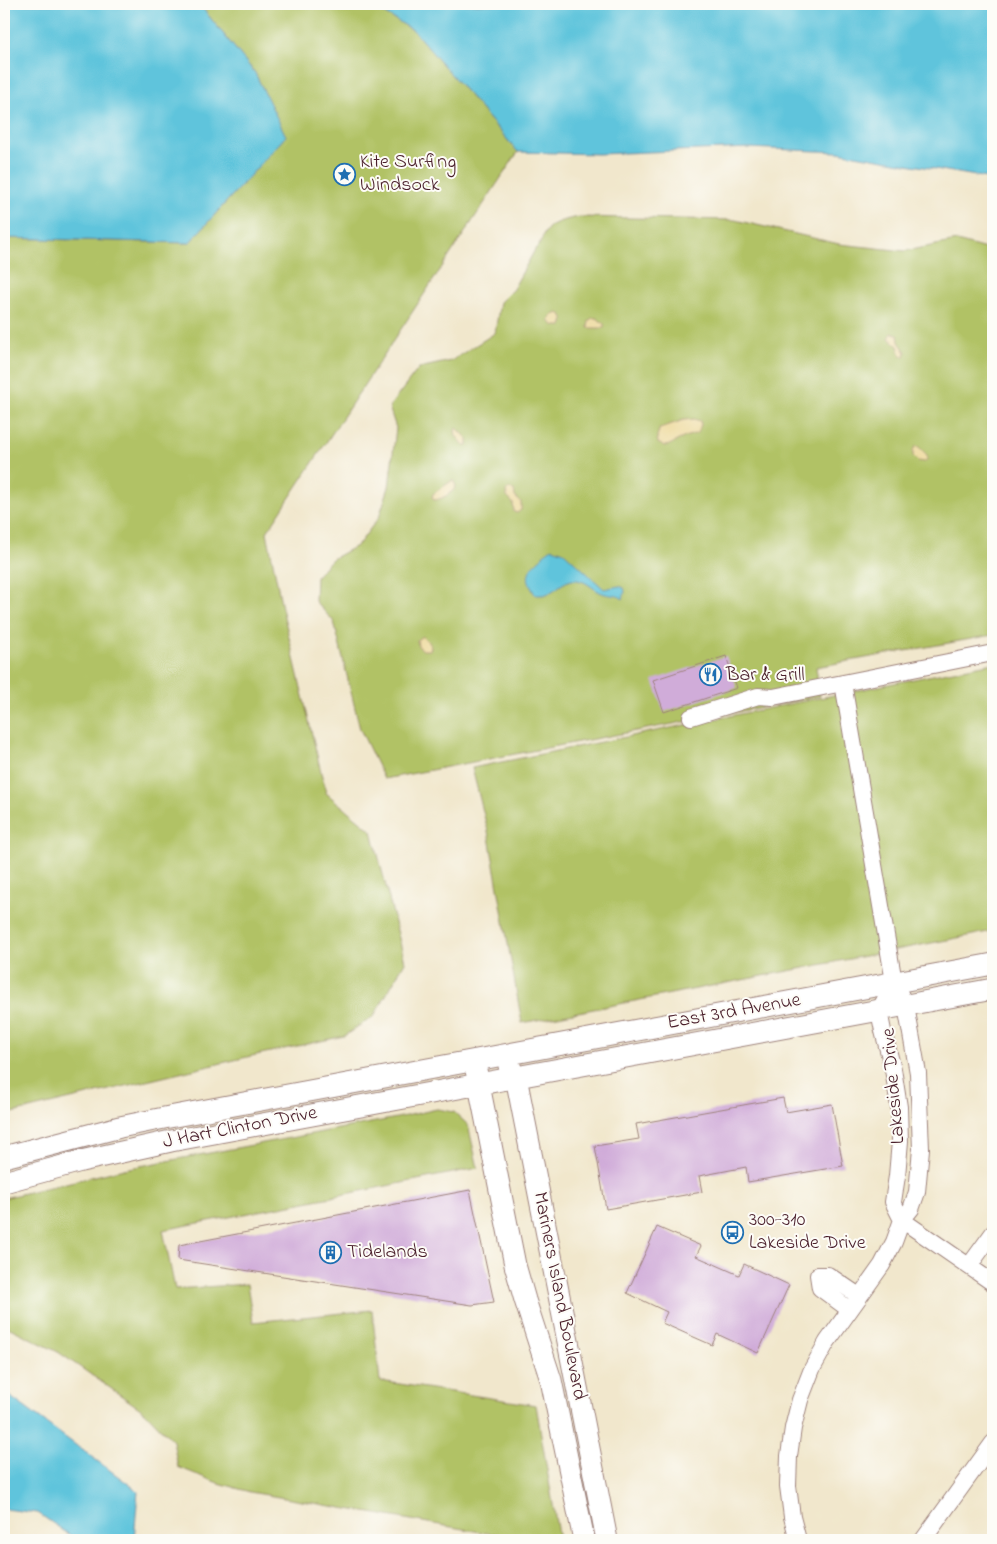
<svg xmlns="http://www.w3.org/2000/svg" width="997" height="1544" viewBox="0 0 997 1544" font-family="'Indie Flower',sans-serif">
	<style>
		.green { fill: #b1c265; stroke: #7e7048 }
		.sand { fill: #eeda9e; stroke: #9c7c64 }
		.water { fill: #5fc4dc; stroke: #547284 }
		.building { fill: #d0acd9 }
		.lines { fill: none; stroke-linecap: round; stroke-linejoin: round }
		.minor-casing { stroke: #9e837c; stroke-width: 18 }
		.major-casing { stroke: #9e837c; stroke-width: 23 }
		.minor { stroke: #fff; stroke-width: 16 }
		.major { stroke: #fff; stroke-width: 21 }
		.labels { text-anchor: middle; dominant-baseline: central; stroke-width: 4; stroke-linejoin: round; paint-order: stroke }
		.poi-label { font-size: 20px; fill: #4a1f2b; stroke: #fdfcf7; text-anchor: start }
		.street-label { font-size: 20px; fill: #4a1f2b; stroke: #fdfcf7 }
	</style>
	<rect width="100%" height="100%" fill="#fdfcf7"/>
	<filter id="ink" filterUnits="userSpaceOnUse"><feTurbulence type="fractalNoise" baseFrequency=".02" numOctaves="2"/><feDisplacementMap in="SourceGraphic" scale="10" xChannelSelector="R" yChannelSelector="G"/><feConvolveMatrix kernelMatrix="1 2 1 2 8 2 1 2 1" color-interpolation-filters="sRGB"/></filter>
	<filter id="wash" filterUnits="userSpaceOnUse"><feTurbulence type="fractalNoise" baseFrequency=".0096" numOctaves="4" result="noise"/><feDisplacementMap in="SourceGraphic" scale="20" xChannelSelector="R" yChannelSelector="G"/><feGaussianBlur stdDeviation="1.12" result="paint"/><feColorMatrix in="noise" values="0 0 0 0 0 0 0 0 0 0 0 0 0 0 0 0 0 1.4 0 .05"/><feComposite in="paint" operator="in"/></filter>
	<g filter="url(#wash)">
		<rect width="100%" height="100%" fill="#f1e7cc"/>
		<!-- green -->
		<path class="green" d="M199,4H368L413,30L518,152L267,532L282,608L326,793L372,831L405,962L374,1016L344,1036L247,1057L4,1115V238L189,243L285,137L255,73Z
			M579,217L735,220L839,244L905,251L957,241L993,251V635L816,667L820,696L384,779L360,729L334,622L315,601L316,576L332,559L358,545L379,517L389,487L396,428L389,407L419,368L451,361L495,333L500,302L513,289L536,248C541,244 541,240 544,234C551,221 566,220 579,217Z
			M993,663V931L522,1023L488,831L472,768Z
			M437,1109L454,1112L468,1125L478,1168L163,1230L175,1289L247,1284L253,1322L372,1310L380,1381L536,1405L559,1540L486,1533L250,1492L218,1483L178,1467L173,1441L145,1412L58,1352L4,1325V1198L124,1169L397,1118Z"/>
		<!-- sand -->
		<path class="sand" d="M558,313L561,314L564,320L562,326H555L549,321L551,316Z
			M597,318L604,324V328H588L589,321L592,318Z
			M892,333L898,334L899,342L906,352L905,356H901L898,346L889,338Z
			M694,419L700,421L701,425L697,433C692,435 686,436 681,439C672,442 668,450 658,443L657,436L660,428L684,420Z
			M457,428L468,439V445H464L456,436L455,431Z
			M916,446L919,447L927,455V459L925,462L918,461L913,456V450Z
			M453,480L456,486C454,492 441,500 434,500L432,496L434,493Z
			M508,489L514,490L515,497L521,502V510L517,513L514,512L513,503L507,497L506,492Z
			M422,636L429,642L431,647L430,650H423L418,646L417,640Z"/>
		<!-- water -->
		<path class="water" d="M4,4H199L255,73L286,136L189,243L4,238Z
			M368,4H993V179L838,152L749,148L598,154L518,152L413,30Z
			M553,548L564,552L604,589L619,586L624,588L625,591L623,599C617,594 612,596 605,594C594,591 589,582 577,580C561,578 554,597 538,595C534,595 535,594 533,591C524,576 529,568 541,558C545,554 547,550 553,548Z
			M4,1392L138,1491L134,1540H77L38,1513L4,1509Z"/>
		<g id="blocks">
			<!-- building -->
			<path class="building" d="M726,656L737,688L664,712L653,680Z
				M783,1098L786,1112L832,1104L843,1166L748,1182L746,1167L699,1176L702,1192L606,1209L595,1146L639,1139L636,1124Z
				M470,1190L494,1302L472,1305L178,1260L179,1245Z
				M657,1227L701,1246L696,1256L739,1275L744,1264L789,1285L758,1353L717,1334L712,1345L662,1323L667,1312L627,1293Z"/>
		</g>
	</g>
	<g filter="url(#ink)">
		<use href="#blocks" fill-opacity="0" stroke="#9e837c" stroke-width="1"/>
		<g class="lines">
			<defs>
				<path id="minor" d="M691,717L758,696L773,697L993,653
					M894,982L879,1011L883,1031L893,1069L899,1107L900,1141L897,1176L893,1202L902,1220
					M902,1220L993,1283
					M969,1266L993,1233
					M850,1310L820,1288L818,1275H828L859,1296
					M798,1540L792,1517L788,1486L789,1456L793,1428L800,1400L812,1369L827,1342L882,1265L894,1242L902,1220L911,1209L917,1192L921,1149L918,1073L906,1006L894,982L843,683
					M923,1540L993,1443"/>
				<path id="major" d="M509,1066L516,1077L607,1540
					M476,1070L515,1265L525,1300L551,1380L584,1540
					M4,1157L120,1127L164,1118L993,964
					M4,1182L81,1161L171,1141L993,989"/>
			</defs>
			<!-- minor casing -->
			<use href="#minor" class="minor-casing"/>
			<!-- major casing -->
			<use href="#major" class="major-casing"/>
			<!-- minor -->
			<use href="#minor" class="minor"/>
			<!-- major -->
			<use href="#major" class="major"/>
		</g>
	</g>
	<!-- icons -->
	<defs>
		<symbol id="sight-ring" viewBox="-11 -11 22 22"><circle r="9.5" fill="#fdfcf7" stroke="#1f6fb2" stroke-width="1.5"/><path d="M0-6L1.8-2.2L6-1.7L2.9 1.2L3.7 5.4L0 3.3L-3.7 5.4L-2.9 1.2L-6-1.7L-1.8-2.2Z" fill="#1f6fb2"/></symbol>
		<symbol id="restaurant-ring" viewBox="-11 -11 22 22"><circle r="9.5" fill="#fdfcf7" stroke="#1f6fb2" stroke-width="1.5"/><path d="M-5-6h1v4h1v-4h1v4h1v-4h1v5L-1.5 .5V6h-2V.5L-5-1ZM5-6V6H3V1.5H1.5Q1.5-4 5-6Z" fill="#1f6fb2"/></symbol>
		<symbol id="bus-ring" viewBox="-11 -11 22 22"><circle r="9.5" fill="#fdfcf7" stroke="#1f6fb2" stroke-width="1.5"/><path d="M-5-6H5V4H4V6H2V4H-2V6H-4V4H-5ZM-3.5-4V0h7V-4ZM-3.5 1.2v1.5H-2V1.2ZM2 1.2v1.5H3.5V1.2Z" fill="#1f6fb2"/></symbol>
		<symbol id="building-ring" viewBox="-11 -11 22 22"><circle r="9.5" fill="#fdfcf7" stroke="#1f6fb2" stroke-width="1.5"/><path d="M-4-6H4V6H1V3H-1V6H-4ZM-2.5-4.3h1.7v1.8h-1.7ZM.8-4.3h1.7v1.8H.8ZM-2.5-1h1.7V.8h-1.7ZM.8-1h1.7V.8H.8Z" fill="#1f6fb2"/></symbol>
	</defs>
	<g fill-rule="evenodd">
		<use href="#sight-ring" x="332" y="162" width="25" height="25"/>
		<use href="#restaurant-ring" x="698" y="662" width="25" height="25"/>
		<use href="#bus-ring" x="720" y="1220" width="25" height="25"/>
		<use href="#building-ring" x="318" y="1240" width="25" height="25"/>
	</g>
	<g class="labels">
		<!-- poi labels -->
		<g class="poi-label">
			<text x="360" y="162">Kite Surfing<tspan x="360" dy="23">Windsock</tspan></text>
			<text x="726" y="675">Bar &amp; Grill</text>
			<text x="749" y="1220">300-310<tspan x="749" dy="23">Lakeside Drive</tspan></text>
			<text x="347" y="1252">Tidelands</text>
		</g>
		<!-- street labels -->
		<g class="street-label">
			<text transform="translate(734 1012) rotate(-10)">East 3rd Avenue</text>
			<text transform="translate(894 1086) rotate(-95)">Lakeside Drive</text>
			<text transform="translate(240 1128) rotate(-11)">J Hart Clinton Drive</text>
			<text transform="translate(559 1296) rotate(79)">Mariners Island Boulevard</text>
		</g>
	</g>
	<!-- margin -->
	<rect width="997" height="1544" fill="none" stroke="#fdfcf7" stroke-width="20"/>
</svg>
